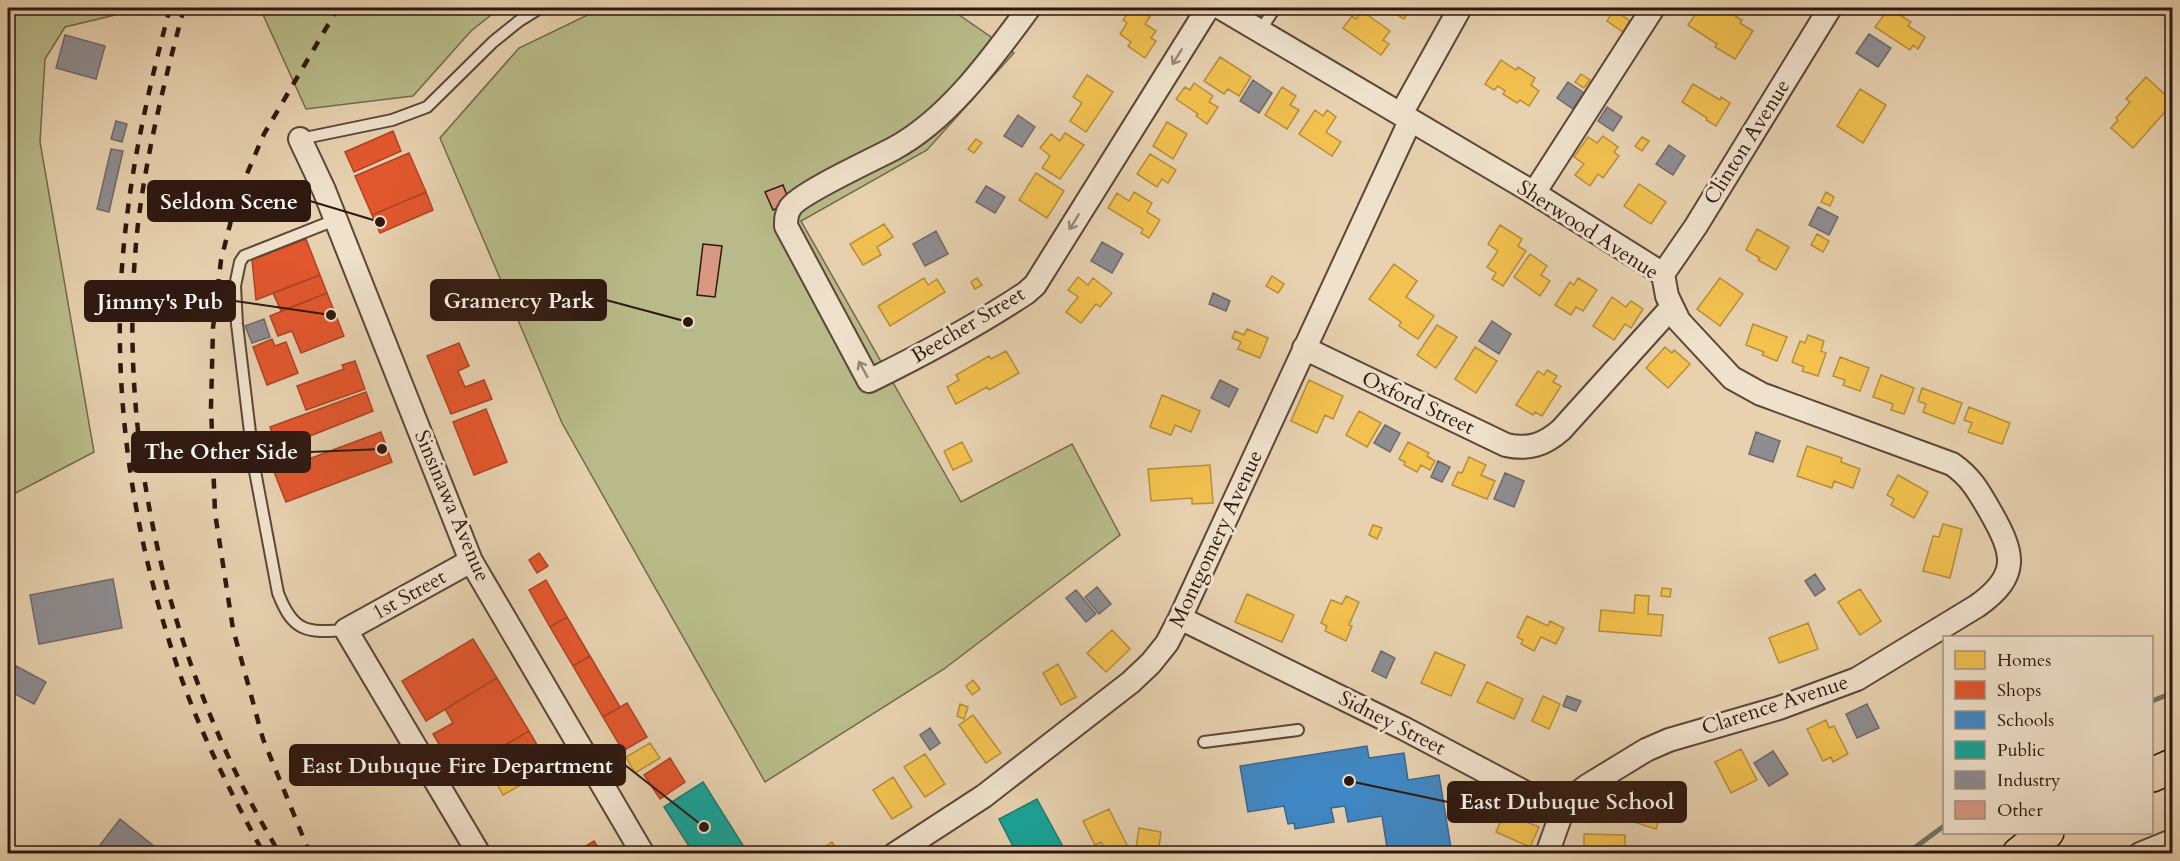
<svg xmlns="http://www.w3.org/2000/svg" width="2180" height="861" viewBox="0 0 2180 861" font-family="Cardo,serif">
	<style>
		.green { fill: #b8bb89; stroke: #736a4c; stroke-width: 1.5 }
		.homes { fill: #f2c14e; stroke: #b78e3b; stroke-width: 1.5 }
		.shops { fill: #e4572e; stroke: #ad4425; stroke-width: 1.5 }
		.schools { fill: #3f88c5; stroke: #3a668f; stroke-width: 1.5 }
		.public { fill: #17a398; stroke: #1e796f; stroke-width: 1.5 }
		.industry { fill: #8d8d92; stroke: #706a6b; stroke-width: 1.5 }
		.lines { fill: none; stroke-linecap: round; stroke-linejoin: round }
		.stream { stroke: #6d776b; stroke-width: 5 }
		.building { fill: #d99881; stroke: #2e1810; stroke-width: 1.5 }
		.service-casing { stroke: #5c4638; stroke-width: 14 }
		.minor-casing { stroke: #5c4638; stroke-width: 26 }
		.primary-casing { stroke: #2e1810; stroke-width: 36 }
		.service { stroke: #efe1cb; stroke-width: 10 }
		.minor { stroke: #efe1cb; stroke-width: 22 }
		.primary { stroke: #e7d1af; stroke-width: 33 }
		.rail { stroke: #2e1810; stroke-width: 4.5; stroke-dasharray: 10 10; stroke-linecap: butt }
		.oneway { stroke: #988777 }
		.labels { text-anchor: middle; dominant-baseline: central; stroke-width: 6; stroke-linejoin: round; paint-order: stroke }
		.street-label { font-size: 21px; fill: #2e1810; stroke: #efe1cb }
		.leader { fill: none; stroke: #2e1810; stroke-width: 2 }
		.callout-dot { fill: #2e1810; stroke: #efe1cb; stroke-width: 2 }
		.callout { fill: #2e1810; stroke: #2e1810; stroke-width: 2 }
		.callout-label { font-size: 22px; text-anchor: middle; font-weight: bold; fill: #fff }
	</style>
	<rect width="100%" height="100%" fill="#e7d1af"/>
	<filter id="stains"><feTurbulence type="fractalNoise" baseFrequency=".00333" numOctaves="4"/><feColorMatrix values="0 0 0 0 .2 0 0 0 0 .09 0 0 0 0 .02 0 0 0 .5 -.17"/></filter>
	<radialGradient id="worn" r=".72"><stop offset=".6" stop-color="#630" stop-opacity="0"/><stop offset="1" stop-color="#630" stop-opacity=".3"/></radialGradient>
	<!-- green -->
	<path class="green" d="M8,8H119L115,15L65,27L45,59L40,142L94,452L8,497Z
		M260,8H500L471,31L413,96L306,109Z
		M602,8H949L1014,53L927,150L801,221L961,502L1072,444L1120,535L944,669L765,782L562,423L440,138L519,48Z"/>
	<!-- homes -->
	<path class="homes" d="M1131,8H1135L1150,17L1145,24L1156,31L1151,38L1156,41L1145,58L1128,46L1131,42L1120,34L1127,23L1123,20Z
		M1386,8H1411L1404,19Z
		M1700,8H1722L1742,20L1740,23L1753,31L1735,59L1715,47L1717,44L1688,25Z
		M1889,8L1911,22L1908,26L1925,37L1918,49L1913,45L1910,50L1875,27Z
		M1614,10L1630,21L1623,32L1607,21Z
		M1362,11L1390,31L1383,40L1389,44L1381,55L1343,28L1352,16L1356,19Z
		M1220,57L1251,77L1239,96L1228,89L1224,94L1204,81Z
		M1501,60L1516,70L1518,67L1535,78L1531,85L1539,91L1529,106L1520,100L1517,103L1503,94L1505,91L1498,86L1494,90L1485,84Z
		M1581,74L1590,80L1584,88L1575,82Z
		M1087,75L1113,92L1086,132L1070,121L1082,103L1073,97Z
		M2146,77L2172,101V104L2133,148L2111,128L2118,120L2116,118L2130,102L2126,99Z
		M1194,83L1213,96L1209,102L1218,107L1207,124L1196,116L1198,114L1176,99L1185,87L1190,90Z
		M1693,84L1720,100L1721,97L1730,103L1716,126L1706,120L1707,118L1682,102Z
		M1282,87L1296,96L1290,105L1299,110L1287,129L1265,115Z
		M1860,89L1886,105L1863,143L1837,126Z
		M1315,110L1323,116L1327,110L1336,117L1326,132L1341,142L1332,156L1299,134Z
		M1167,122L1187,134L1173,159L1153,146Z
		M1065,133L1084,145L1060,179L1042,168L1050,156L1040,148L1051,134L1060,141Z
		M1603,136L1618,147L1614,152L1619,156L1603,178L1598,174L1590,186L1575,175L1584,164L1574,157L1588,137L1597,143Z
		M1642,137L1649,141L1642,151L1635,146Z
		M976,139L982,143L974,153L968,149Z
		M1150,154L1176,170L1168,183L1162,179L1157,187L1137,174Z
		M1036,173L1064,191L1047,218L1019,200Z
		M1639,184L1666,202L1651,224L1624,206Z
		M1134,192L1152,203L1147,212L1160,220L1149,238L1141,233L1143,229L1108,208L1117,193L1129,201Z
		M1826,192L1834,197L1830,206L1821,202Z
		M884,224L893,237L877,247L881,255L863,265L850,244Z
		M1500,225L1522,239L1518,246L1526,251L1503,286L1492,279L1496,273L1487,267L1498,251L1488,244Z
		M1757,229L1789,247L1776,270L1758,260L1760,258L1746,250Z
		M1817,234L1829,241L1823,252L1811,245Z
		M1530,254L1547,266L1541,275L1550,281L1540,296L1514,277Z
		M1394,264L1417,281L1406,297L1434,316L1418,339L1399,326L1401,322L1369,299Z
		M1272,276L1284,284L1278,293L1266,286Z
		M1078,277L1088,285L1093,278L1112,293L1100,307L1096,304L1081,323L1066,312L1078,297L1068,290Z
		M924,278L928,285L937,279L945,292L890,326L878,306Z
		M977,278L982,285L975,289L971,282Z
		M1578,278L1597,290L1583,311L1576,307L1571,315L1555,305L1570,282L1574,285Z
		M1720,278L1743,294L1720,326L1697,309Z
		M1612,297L1626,307L1631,301L1643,309L1631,328L1625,324L1614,340L1593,326Z
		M1753,324L1787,337L1777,361L1762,355L1764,352L1746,345Z
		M1437,325L1457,337L1436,368L1417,355Z
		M1247,329L1268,338L1260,358L1238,349L1241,342L1232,338L1235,331L1244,335Z
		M1808,335L1824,341L1821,351L1826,353L1818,376L1802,371L1804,367L1792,362L1800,341L1805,343Z
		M1475,347L1497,361L1476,393L1455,379Z
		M1665,347L1672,353L1674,350L1690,364L1668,388L1646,368Z
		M1006,351L1019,373L989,390L987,387L956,404L947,387L959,380L956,375L989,356L991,359Z
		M1840,357L1869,368L1860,391L1843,385L1845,380L1833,376Z
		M1547,370L1557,376L1553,382L1561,386L1542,416L1535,412L1533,415L1516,405L1538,371L1544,375Z
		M1881,375L1914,388L1904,414L1891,410L1893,404L1873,397Z
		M1309,380L1343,396L1333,419L1325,415L1317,433L1291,421Z
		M1922,388L1962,403L1954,424L1923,412L1926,404L1918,401Z
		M1162,395L1200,411L1191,432L1175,425L1171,435L1150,427Z
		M1969,407L2010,423L2002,444L1968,432L1972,423L1964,420Z
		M1359,411L1381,423L1367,447L1346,435Z
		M962,442L972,461L953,470L944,451Z
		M1408,442L1429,453L1427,456L1435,461L1430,470L1421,465L1417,472L1404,465L1405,462L1399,459Z
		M1807,446L1842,458L1841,462L1860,469L1853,488L1834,481L1832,488L1797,476Z
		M1469,457L1486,465L1481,475L1495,481L1487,499L1452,485L1458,472L1462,473Z
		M1210,465L1213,503L1192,504V498L1151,501L1148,469Z
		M1898,475L1928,492L1914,518L1891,505L1894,499L1887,495Z
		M1943,524L1962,529L1950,578L1923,571L1933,536L1939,537Z
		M1373,525L1382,528L1377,539L1369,535Z
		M1662,588L1671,589L1670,597L1661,596Z
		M1860,589L1881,621L1860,635L1838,602Z
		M1247,594L1294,615L1282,642L1235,622Z
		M1635,595L1649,596L1648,614L1663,615L1661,636L1599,631L1601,610L1634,613Z
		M1346,596L1359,602L1349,625L1352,626L1346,641L1325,631L1327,626L1321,623L1331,600L1342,604Z
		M1527,616L1548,626L1550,621L1564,628L1556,644L1541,637L1534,651L1521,644L1523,640L1517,637Z
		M1808,623L1818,649L1779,663L1769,638Z
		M1112,630L1130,649L1106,672L1087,653Z
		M1435,652L1465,665L1451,696L1421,683Z
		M1058,664L1076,697L1061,705L1043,673Z
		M973,680L980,689L972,695L966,686Z
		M1487,682L1523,699L1514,719L1477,702Z
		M1543,696L1560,704L1549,729L1532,721Z
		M960,704L968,707L964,719L957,716Z
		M973,715L1001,753L986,763L959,725Z
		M1826,720L1829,728L1834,726L1848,754L1833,762L1831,757L1823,761L1807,729Z
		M650,743L660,758L635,773L626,757Z
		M1741,749L1757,780L1731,793L1715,762Z
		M925,754L945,784L925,797L904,767Z
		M535,757L544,772L503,795L495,780Z
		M893,777L912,807L892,819L873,790Z
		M1638,790L1666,799L1656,829L1634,822L1637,810L1633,808Z
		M1109,809L1128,847L1115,854H1107L1101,842L1095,845L1083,821Z
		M1504,813L1539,827L1530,847L1496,832Z
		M1139,828L1161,832L1158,854H1135Z
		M1584,834L1625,835V854H1584Z
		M832,842L840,854H815Z"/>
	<!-- shops -->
	<path class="shops" d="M393,131L401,151L354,172L345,152Z
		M409,153L426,192L372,215L355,176Z
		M426,192L433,210L380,233L372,215Z
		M306,239L320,275L256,300L252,260Z
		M320,275L327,293L281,311L273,293Z
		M327,293L344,336L301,353L292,331L278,336L270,316Z
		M272,339L275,346L286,342L298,373L267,385L253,347Z
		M459,343L469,366L458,371L465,387L484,380L492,399L451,414L427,356Z
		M355,361L365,389L306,410L297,386L344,369L342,365Z
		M366,392L373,411L300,440L307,458L284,466L270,427Z
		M486,409L507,462L474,475L453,422Z
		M381,432L392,462L286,502L274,472Z
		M539,553L548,566L537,573L529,560Z
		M546,580L567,617L550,627L529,590Z
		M567,617L590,656L573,666L550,627Z
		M473,639L497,678L426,721L402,681Z
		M590,656L620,707L603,717L573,666Z
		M497,678L529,731L457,774L433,734L453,723L445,709Z
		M627,703L647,737L623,751L603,717Z
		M529,731L540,750L495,776L484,757Z
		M670,758L685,782L660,799L644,775Z
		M594,841L602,854H573Z"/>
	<!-- schools -->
	<path class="schools" d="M1367,746L1369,758L1404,753L1408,780L1439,775L1452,854H1388L1382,816L1348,822L1345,806L1331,808L1334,822L1295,829L1294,823L1288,824L1284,806L1248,812L1240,766Z"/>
	<!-- public -->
	<path class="public" d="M703,782L744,847L733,854H694L664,807Z
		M1037,799L1067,854H1017L999,819Z"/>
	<!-- industry -->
	<path class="industry" d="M1869,34L1891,48L1878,67L1856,53Z
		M65,35L105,46L96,79L56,68Z
		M1253,80L1272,93L1259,113L1240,101Z
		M1568,82L1584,93L1573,109L1557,98Z
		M1607,107L1622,117L1613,131L1598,121Z
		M1018,115L1035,127L1022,147L1004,136Z
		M116,121L127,124L122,142L111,139Z
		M1669,145L1685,156L1673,175L1656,164Z
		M111,149L123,151L109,212L97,209Z
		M986,186L1005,197L995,213L976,202Z
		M1818,207L1838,217L1829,235L1809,225Z
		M936,231L948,254L925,266L913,244Z
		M1102,242L1123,254L1112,273L1091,261Z
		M1213,293L1230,301L1226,311L1209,304Z
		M264,319L270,337L252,343L245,326Z
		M1492,321L1511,334L1499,354L1479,341Z
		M1220,380L1238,389L1229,407L1211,398Z
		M1385,425L1400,433L1390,452L1374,443Z
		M1756,432L1780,441L1773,462L1749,454Z
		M1438,461L1450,467L1442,482L1431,477Z
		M1505,473L1524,481L1514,507L1494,499Z
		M8,549L13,575L8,577Z
		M1815,574L1825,589L1815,596L1805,581Z
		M113,579L122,628L39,644L30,595Z
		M1097,587L1111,604L1099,614L1085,597Z
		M1076,590L1096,614L1086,622L1066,598Z
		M1381,651L1395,658L1386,678L1372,671Z
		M16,666L46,682L34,704L8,690V682Z
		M1567,696L1581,701L1576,711L1563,706Z
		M1867,704L1879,728L1857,738L1846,714Z
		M930,728L940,743L930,750L920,735Z
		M1773,751L1788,774L1769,786L1754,763Z
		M120,819L164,854H93Z"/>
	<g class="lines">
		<!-- stream -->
		<path class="stream" d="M2152,701L2172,693
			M1906,854L1944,826"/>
	</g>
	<!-- building -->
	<path class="building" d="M783,185L790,203L773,210L765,192Z
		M703,244L722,246L715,297L697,295Z"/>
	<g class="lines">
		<defs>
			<path id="service" d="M1260,31L1275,8
				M300,139L392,120L427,107L493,42L519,21L540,8
				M335,220L244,256L240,262L235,286L237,324L254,466L278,593C293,632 306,633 346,630
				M1204,742L1298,730"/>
			<path id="minor" d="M1029,8C992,58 949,119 893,149C874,159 798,194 790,208C786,214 786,219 786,226L869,381C924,354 976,326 1026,293L1035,285L1208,8
				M1221,8L1534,193L1663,274L1667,296L1679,321L1732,378L1761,394L1952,464C1971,477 1979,492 1990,511C2014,553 2021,575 1977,606L1857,679L1779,708L1669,740L1646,750L1587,786L1573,797L1562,812L1547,854
				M1401,114L1460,8
				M300,139L324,190L471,561L643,854
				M1534,193L1653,8
				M1663,274L1696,226L1830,8
				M1304,348L1506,445C1528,450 1544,445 1561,430L1671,308
				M471,561L346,630L479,854
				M1180,618L1405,729L1562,812
				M895,854L984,796L1131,682L1151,663L1167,643L1180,618L1410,121
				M2140,854L2172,841"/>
			<path id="primary" d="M2152,775L2172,766
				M2019,854L2047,832"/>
		</defs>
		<!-- service casing -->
		<use href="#service" class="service-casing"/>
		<!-- minor casing -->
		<use href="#minor" class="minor-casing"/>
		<!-- primary casing -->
		<use href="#primary" class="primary-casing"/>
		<!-- service -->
		<use href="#service" class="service"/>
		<!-- minor -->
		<use href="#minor" class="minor"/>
		<!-- primary -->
		<use href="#primary" class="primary"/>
		<!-- rail -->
		<path class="rail" d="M170,8C151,79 134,152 126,225C109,366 128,513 171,647C193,719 228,788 264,854
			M184,8C165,79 147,150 138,224C114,439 168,669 280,854
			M310,854L263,739L233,629L215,513L211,407L213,328L221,260L237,197L264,134L335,13"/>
	</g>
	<!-- one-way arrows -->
	<defs><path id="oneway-shaft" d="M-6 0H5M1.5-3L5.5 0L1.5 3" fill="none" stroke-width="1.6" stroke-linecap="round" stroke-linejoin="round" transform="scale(1.5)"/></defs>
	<g class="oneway">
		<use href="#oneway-shaft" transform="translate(1177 57) rotate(122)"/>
		<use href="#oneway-shaft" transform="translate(1074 222) rotate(122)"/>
		<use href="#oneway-shaft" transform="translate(863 369) rotate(-119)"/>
	</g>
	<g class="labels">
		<!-- street labels -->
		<g class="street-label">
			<text transform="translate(1747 142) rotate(-58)">Clinton Avenue</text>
			<text transform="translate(1588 230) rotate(33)">Sherwood Avenue</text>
			<text transform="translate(968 325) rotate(-31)">Beecher Street</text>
			<text transform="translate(1418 403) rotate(25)">Oxford Street</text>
			<text transform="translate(452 506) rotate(67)">Sinsinawa Avenue</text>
			<text transform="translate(1216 539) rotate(-65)">Montgomery Avenue</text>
			<text transform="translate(409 595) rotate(-29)">1st Street</text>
			<text transform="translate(1775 705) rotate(-18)">Clarence Avenue</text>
			<text transform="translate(1392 723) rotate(27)">Sidney Street</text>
		</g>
	</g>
	<!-- callouts -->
	<path class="leader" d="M380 222L310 201M688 322L606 300M331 315L235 301M382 449L310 452M704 827L625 765M1349 781L1448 802"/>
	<g class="callout-dot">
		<circle cx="380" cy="222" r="6"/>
		<circle cx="688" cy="322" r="6"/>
		<circle cx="331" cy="315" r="6"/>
		<circle cx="382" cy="449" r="6"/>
		<circle cx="704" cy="827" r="6"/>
		<circle cx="1349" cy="781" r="6"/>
	</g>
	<g class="callout">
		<rect x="148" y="181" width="162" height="40" rx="6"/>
		<rect x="431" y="280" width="175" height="40" rx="6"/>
		<rect x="85" y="281" width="150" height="40" rx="6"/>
		<rect x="132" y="432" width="178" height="40" rx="6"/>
		<rect x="290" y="745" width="335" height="40" rx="6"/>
		<rect x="1448" y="782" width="238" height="40" rx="6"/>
	</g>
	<g class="callout-label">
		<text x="229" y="209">Seldom Scene</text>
		<text x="519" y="308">Gramercy Park</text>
		<text x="160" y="309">Jimmy's Pub</text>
		<text x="221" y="459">The Other Side</text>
		<text x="457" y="773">East Dubuque Fire Department</text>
		<text x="1567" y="809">East Dubuque School</text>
	</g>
	<!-- margin -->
	<rect width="2180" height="861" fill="none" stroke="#e7d1af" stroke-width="30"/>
	<rect x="9" y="9" width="2162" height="843" fill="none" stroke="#2e1810" stroke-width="3"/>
	<rect x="15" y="15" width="2150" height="831" fill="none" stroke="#2e1810" stroke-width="1.5"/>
	<!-- legend -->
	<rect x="1943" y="636" width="210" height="198" fill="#efe1cb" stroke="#a29180" stroke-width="1.5"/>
	<rect x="1955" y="651" width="30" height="18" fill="#f2c14e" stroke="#a29180" stroke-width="1.5"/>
	<text x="1997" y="666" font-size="18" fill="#2e1810">Homes</text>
	<rect x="1955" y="681" width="30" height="18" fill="#e4572e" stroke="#a29180" stroke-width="1.5"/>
	<text x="1997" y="696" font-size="18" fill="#2e1810">Shops</text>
	<rect x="1955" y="711" width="30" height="18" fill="#3f88c5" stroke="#a29180" stroke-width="1.5"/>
	<text x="1997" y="726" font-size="18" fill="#2e1810">Schools</text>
	<rect x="1955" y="741" width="30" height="18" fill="#17a398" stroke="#a29180" stroke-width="1.5"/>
	<text x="1997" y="756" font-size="18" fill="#2e1810">Public</text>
	<rect x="1955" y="771" width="30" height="18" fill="#8d8d92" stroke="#a29180" stroke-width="1.5"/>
	<text x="1997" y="786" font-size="18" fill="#2e1810">Industry</text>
	<rect x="1955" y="801" width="30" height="18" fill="#d99881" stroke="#a29180" stroke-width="1.5"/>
	<text x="1997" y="816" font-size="18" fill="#2e1810">Other</text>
	<rect width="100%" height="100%" filter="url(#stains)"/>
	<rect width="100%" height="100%" fill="url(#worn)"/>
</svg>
